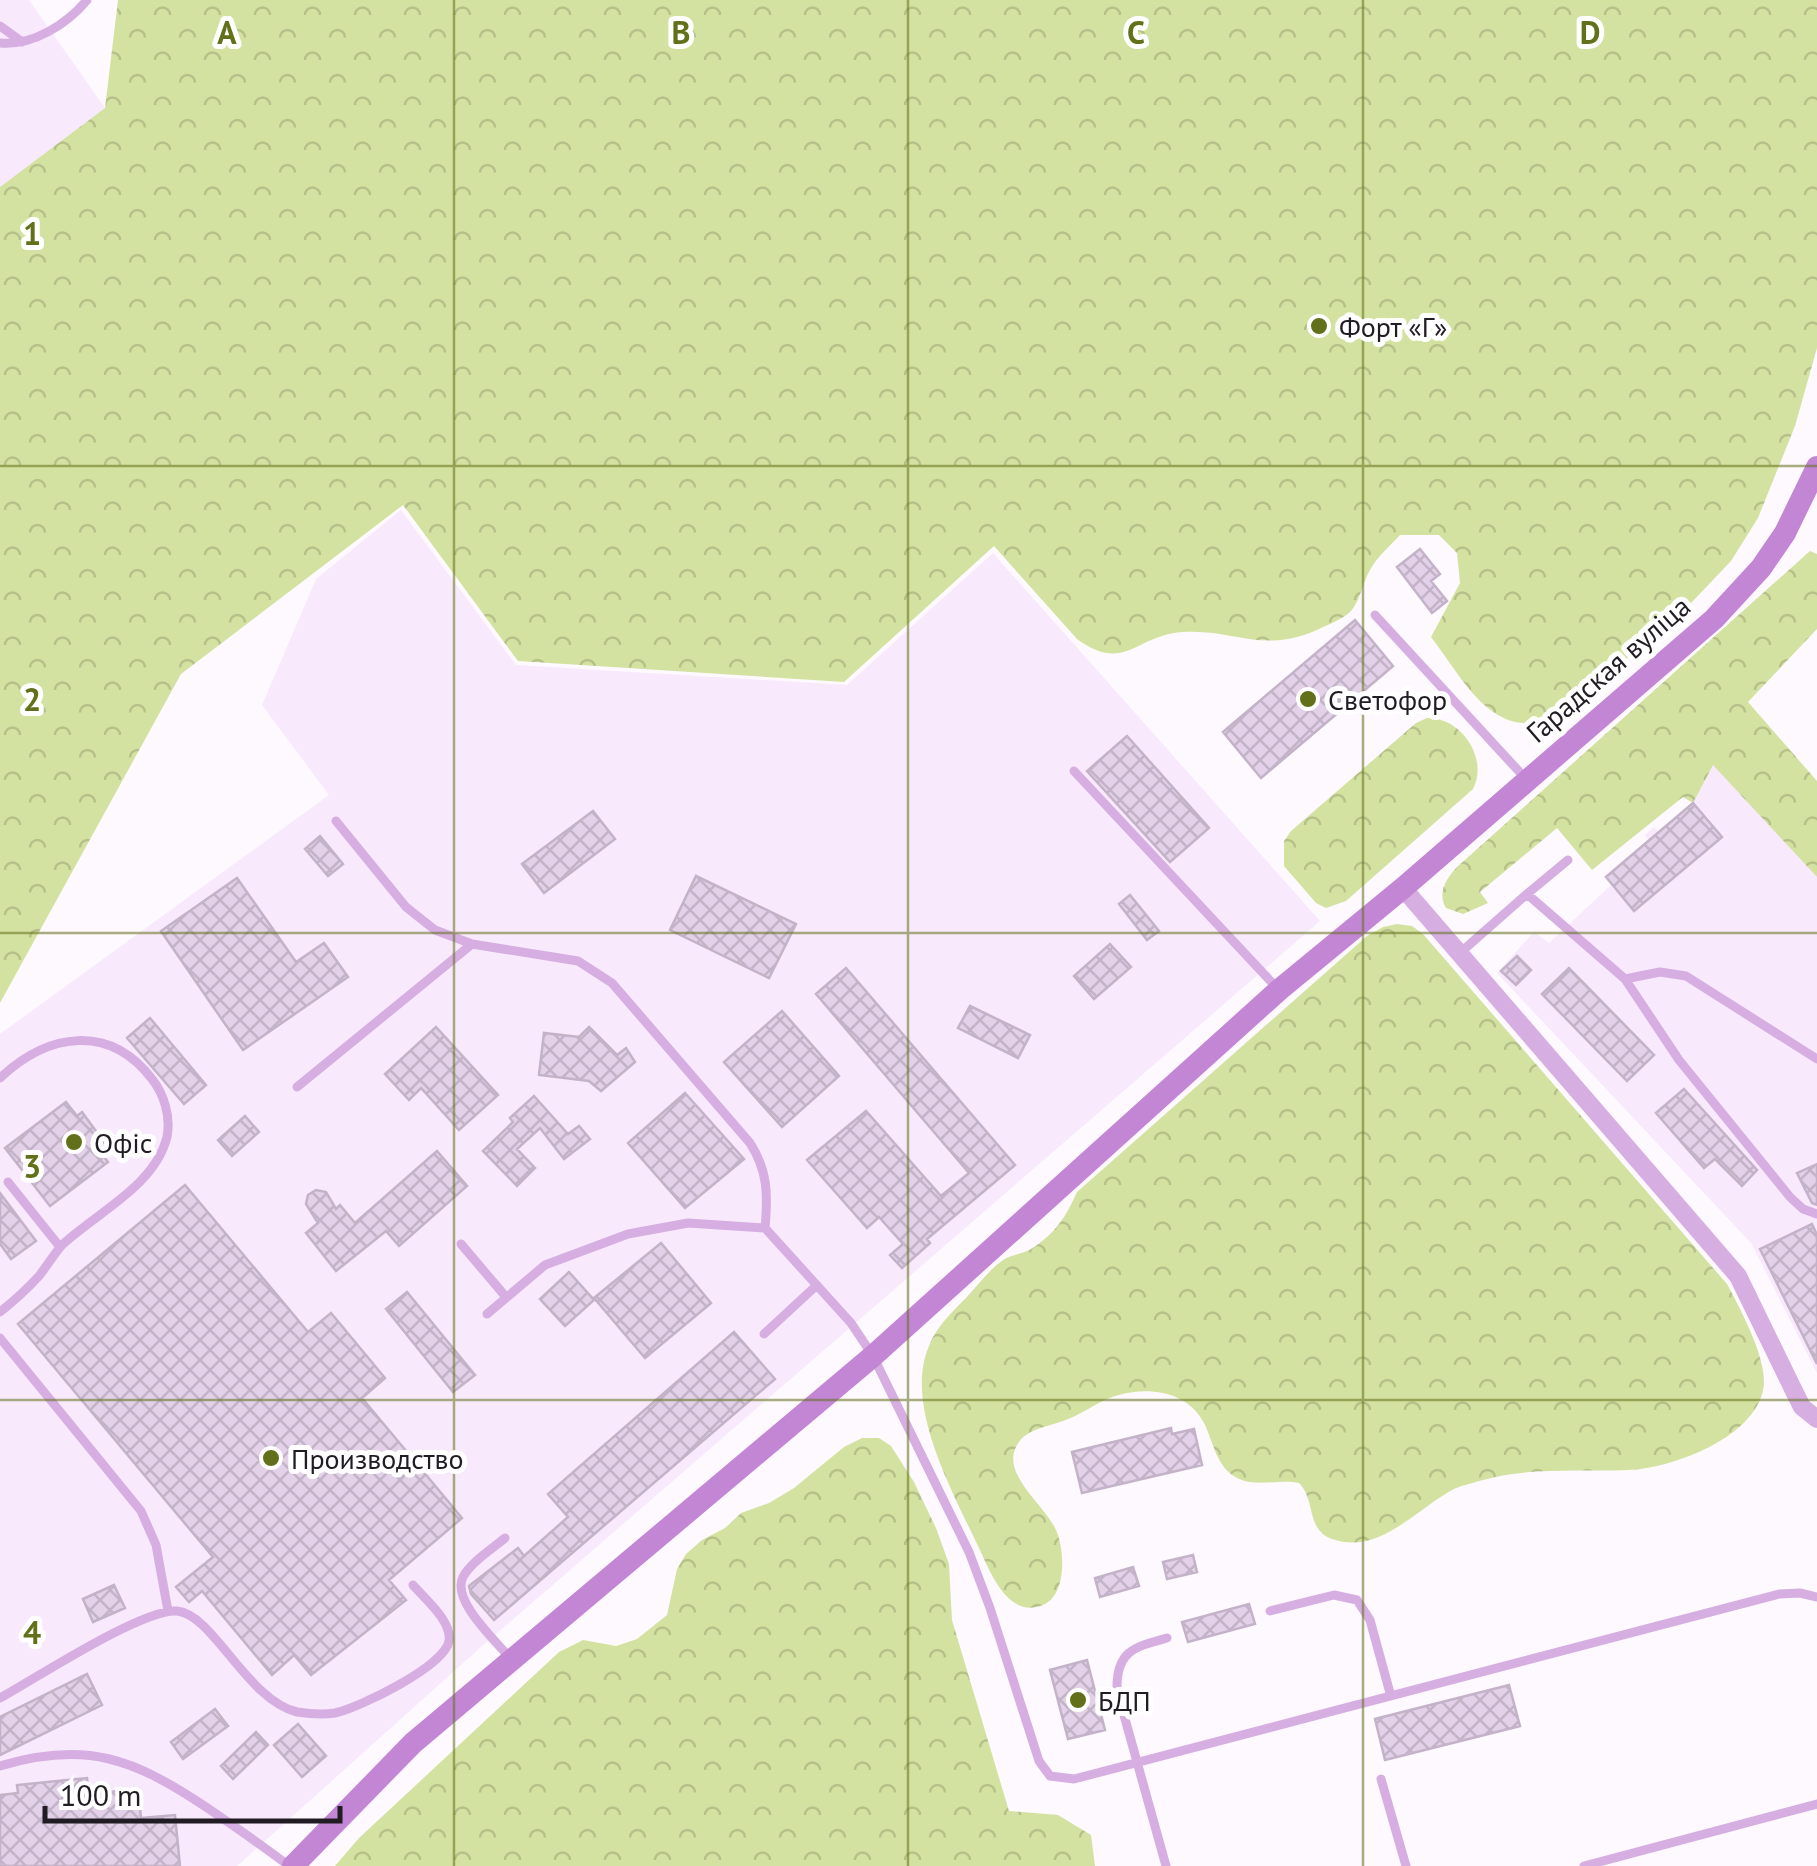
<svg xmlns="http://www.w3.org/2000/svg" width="1817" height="1866" viewBox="0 0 1817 1866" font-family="'PT Sans',sans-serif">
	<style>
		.built { fill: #f8e9fc }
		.forest { fill: url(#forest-crowns) }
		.building { fill: url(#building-cross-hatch); stroke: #c4b2c9; stroke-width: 2.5 }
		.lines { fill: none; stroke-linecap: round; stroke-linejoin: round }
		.lane { stroke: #d6aee2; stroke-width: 9 }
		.street { stroke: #d6aee2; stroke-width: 18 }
		.secondary { stroke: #c286d4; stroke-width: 22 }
		.grid { fill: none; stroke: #62701a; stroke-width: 2.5; stroke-opacity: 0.55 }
		.poi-dot { fill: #62701a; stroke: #fff; stroke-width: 4 }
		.labels { text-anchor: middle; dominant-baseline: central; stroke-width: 10; stroke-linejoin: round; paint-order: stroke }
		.poi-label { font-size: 28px; fill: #211b23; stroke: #fff; text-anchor: start }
		.street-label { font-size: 28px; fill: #211b23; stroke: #fff }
		.grid-label { font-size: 32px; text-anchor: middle; font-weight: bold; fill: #62701a; stroke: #fff; stroke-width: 10; stroke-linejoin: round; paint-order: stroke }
	</style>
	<defs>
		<pattern id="forest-crowns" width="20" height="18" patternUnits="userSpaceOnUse" patternTransform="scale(2.5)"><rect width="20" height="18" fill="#d4e2a1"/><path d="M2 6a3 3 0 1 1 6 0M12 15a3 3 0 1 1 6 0" fill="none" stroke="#b6c18a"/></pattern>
		<pattern id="building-cross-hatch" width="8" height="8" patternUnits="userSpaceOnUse" patternTransform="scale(2.5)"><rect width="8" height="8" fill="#e3d1e9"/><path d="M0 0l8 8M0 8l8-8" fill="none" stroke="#c2b3c8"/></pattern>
	</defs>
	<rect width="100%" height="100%" fill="#fdf9fe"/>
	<!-- built -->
	<path class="built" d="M0,0H29L105,108L0,187Z
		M401,510L516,665L847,685L993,553L1320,921L481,1647L237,1866H0V1034L329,795L262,705L316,579Z
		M1713,764L1817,877V1373L1751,1243L1497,973L1534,932L1549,943L1611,885L1606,877L1649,841L1645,835L1654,827L1659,832L1693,803Z"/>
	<!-- forest -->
	<path class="forest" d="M118,0H1817V348L1795,426L1758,518L1731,561L1693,601L1563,714C1495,747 1467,684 1431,637L1460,583L1457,553L1439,535H1400C1390,546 1377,557 1370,570C1363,582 1360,601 1351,611C1343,619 1327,625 1317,630C1262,654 1235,629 1183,632C1135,635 1125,674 1077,639L994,546L844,682L518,661L403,505L181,674L0,1003V187L105,108Z
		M1810,551L1817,554V629L1748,702L1817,781V877L1713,765L1693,803L1683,797L1592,870L1557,828L1480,892L1488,903L1463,914L1446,908C1437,893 1446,879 1457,867Z
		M1427,718C1461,717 1489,758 1473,789L1346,901L1326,908L1316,903L1284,866V841L1291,831L1416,723Z
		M1397,924L1412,926L1423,934L1727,1284C1740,1308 1765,1355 1764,1383C1761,1436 1672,1469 1627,1470C1580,1472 1528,1467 1483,1480C1473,1483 1463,1485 1454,1489C1417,1508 1379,1556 1332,1539C1306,1530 1316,1500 1299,1483C1280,1479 1256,1487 1239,1479C1216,1468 1214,1443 1204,1423C1184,1384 1129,1385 1097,1404C1086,1410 1075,1417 1063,1421C1047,1427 1026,1429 1017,1445C1000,1474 1045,1505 1056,1530C1065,1550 1067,1595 1043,1605C1012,1618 994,1581 984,1559C958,1501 902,1408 929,1346C936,1327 952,1312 966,1298C977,1286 989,1270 1003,1260C1011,1255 1022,1254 1031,1249C1055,1234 1066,1217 1077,1192L1367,936L1383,927Z
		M862,1438H879L891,1446L914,1482L936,1528L949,1564L952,1620L1009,1811L1058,1815L1091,1835L1095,1866H335L359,1838L559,1652L583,1640L616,1646L637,1639L667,1615L677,1569L686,1554L702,1540L725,1528L741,1513L769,1503L794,1488L844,1447Z"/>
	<!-- building -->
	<path class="building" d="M1420,549L1440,574L1431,581L1447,601L1432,613L1397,567Z
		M1355,620L1393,666L1261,778L1223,732Z
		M1127,736L1209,828L1170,862L1087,771Z
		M1693,803L1722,837L1634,911L1606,877Z
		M593,811L615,839L544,893L522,864Z
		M320,836L343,864L328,876L305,849Z
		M696,876L796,924L769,978L670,930Z
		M237,878L296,962L324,943L348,977L243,1050L161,931Z
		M1130,895L1159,931L1147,940L1119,904Z
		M1110,944L1131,967L1094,999L1074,976Z
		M1517,956L1531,970L1516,985L1501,971Z
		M846,968L1015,1165L927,1239L930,1243L902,1268L890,1255L903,1244L879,1217L867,1228L807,1160L866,1111L941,1196L969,1173L816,994Z
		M1569,968L1654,1055L1627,1081L1542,994Z
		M970,1006L1030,1035L1018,1058L958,1028Z
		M782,1011L839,1076L782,1127L724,1062Z
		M150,1018L206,1085L184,1104L127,1038Z
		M436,1027L498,1095L459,1130L421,1088L409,1100L385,1074Z
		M589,1027L617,1055L626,1048L635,1062L601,1091L589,1081L539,1075L544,1033L579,1037Z
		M1684,1089L1757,1170L1742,1186L1715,1159L1704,1168L1656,1113Z
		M685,1093L744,1159L685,1208L628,1143Z
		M534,1096L568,1134L579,1126L590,1139L564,1159L540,1128L517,1149L535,1168L517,1186L483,1151L513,1122L510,1118Z
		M66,1102L77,1116L82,1112L104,1142L97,1148L108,1162L50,1206L5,1148Z
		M245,1116L259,1132L232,1156L218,1140Z
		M437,1151L467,1186L399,1246L386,1231L336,1271L306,1233L318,1223L306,1204L308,1195L316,1190L326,1192L336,1209L340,1205L355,1223Z
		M1817,1164V1205L1812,1203L1797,1173Z
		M185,1185L308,1332L331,1313L385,1378L362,1398L462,1518L389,1580L406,1600L311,1675L294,1655L272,1675L202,1591L189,1602L176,1587L213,1557L18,1324Z
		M0,1193L36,1241L11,1259L0,1244Z
		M1812,1224L1817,1235V1364L1760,1249Z
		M661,1243L711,1303L645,1358L594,1298Z
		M569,1272L594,1300L565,1326L540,1299Z
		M407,1292L475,1375L453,1392L386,1309Z
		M734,1332L775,1379L494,1620L471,1594L469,1586L518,1548L524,1556L568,1517L548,1494Z
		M1171,1428L1172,1434L1194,1429L1202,1465L1082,1493L1072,1452Z
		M1193,1555L1197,1572L1167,1579L1163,1562Z
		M1133,1567L1139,1586L1100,1597L1095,1578Z
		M114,1585L125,1608L93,1622L83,1599Z
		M1249,1604L1255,1624L1188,1642L1182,1622Z
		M1087,1660L1105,1730L1068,1739L1050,1670Z
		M87,1674L102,1705L0,1755V1717Z
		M1509,1685L1520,1726L1385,1760L1375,1719Z
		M215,1709L228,1726L183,1759L171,1742Z
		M298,1724L326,1756L302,1777L274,1745Z
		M256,1732L268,1745L233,1779L221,1766Z
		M87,1778L89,1794L138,1789L141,1818L175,1815L180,1866H0V1795L18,1793L17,1785Z"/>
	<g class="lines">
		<!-- lane -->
		<path class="lane" d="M0,26L22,42
			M0,43C33,46 67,24 87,0
			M1375,615L1526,779
			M1074,771L1277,988
			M336,821L406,907L435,930L472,944L578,961L612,983L750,1143C768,1171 768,1195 765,1228L851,1323L873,1356L969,1552L990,1608L1039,1761L1050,1776L1074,1779L1779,1594L1800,1593L1817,1597
			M1527,894L1568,860
			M1461,952L1527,894L1625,979L1679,1060L1790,1197L1803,1209L1817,1214
			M1625,979L1660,972L1686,976L1817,1059
			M0,1078C48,1033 109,1023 152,1079C164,1094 171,1117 167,1137C155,1186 96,1213 62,1245C54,1254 47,1266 39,1276C27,1289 14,1301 0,1312
			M297,1087L472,944
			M8,1182L60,1247
			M461,1244L506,1297
			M487,1314L545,1265L628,1234L688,1223L765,1228
			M764,1334L817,1285
			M0,1338L141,1511L156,1545L168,1611
			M505,1538C492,1549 471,1562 463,1577C451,1600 495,1640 510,1658
			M1270,1611L1334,1595L1357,1600L1370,1620L1390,1693
			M0,1698C35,1679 143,1608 177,1611C213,1614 247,1700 297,1712C310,1714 323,1715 335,1713C359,1708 445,1666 449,1641C452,1621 425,1599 413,1585
			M0,1766C86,1740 134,1759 206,1807C234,1826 262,1845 289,1866
			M1381,1779L1406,1866
			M1166,1866L1117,1690C1116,1651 1134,1647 1167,1638
			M1584,1866L1817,1804"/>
		<!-- street -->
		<path class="street" d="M1403,888L1738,1276L1793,1389L1802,1407L1817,1419"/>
		<!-- secondary -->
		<path class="secondary" d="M293,1866L413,1743L873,1356L1279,990L1403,888L1714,619L1761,568L1785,533L1817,467"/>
	</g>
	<!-- grid -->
	<path class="grid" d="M454,0V1866M908,0V1866M1363,0V1866M0,466H1817M0,933H1817M0,1400H1817"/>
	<!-- markers -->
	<g class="poi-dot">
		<circle cx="1319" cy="326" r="10"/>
		<circle cx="1308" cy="699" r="10"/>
		<circle cx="74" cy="1142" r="10"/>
		<circle cx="271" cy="1458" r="10"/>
		<circle cx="1078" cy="1700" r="10"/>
	</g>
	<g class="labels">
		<!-- poi labels -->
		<g class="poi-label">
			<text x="1339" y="326">Форт «Г»</text>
			<text x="1328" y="699">Светофор</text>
			<text x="94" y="1142">Офіс</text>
			<text x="291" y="1458">Производство</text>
			<text x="1098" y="1700">БДП</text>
		</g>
		<!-- street labels -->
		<g class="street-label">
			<text transform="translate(1608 669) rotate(-41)">Гарадская вуліца</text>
		</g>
	</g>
	<g class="grid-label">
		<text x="227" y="44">A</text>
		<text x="681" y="44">B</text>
		<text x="1136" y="44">C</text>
		<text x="1590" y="44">D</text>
		<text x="32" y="245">1</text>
		<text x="32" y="711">2</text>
		<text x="32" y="1178">3</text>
		<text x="32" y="1644">4</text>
	</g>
	<!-- scale -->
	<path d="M45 1806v15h295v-15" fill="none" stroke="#211b23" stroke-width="5"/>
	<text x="60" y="1806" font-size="30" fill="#211b23" stroke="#ffffff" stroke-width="8" paint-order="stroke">100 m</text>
</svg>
